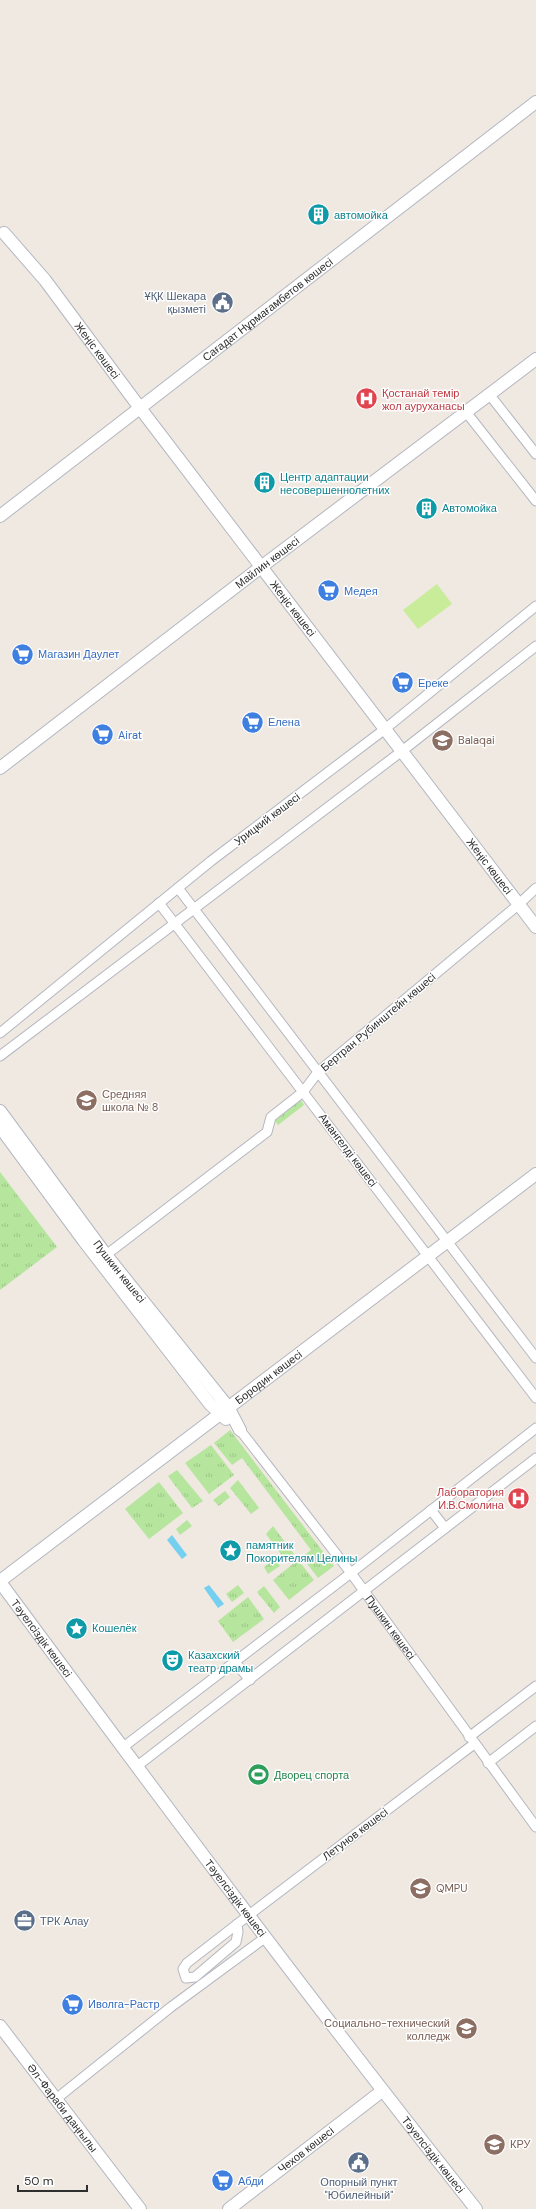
<svg xmlns="http://www.w3.org/2000/svg" width="536" height="2209" viewBox="0 0 536 2209" font-family="'DM Sans',sans-serif">
	<style>
		.grass { fill: url(#grass-tufts) }
		.pitch { fill: #c9ec9a }
		.water { fill: #75cff0 }
		.lines { fill: none; stroke-linecap: round; stroke-linejoin: round }
		.street-casing { stroke: #b4b7c1; stroke-width: 11 }
		.secondary-casing { stroke: #b4b7c1; stroke-width: 14 }
		.street { stroke: #fff; stroke-width: 9 }
		.secondary { stroke: #fff; stroke-width: 12 }
		.labels { text-anchor: middle; dominant-baseline: central; stroke-width: 3; stroke-linejoin: round; paint-order: stroke }
		.culture-label { font-size: 11px; fill: #0d838f; stroke: #fff; text-anchor: start }
		.service-label { font-size: 11px; fill: #4e5e75; stroke: #fff; text-anchor: end }
		.street-label { font-size: 11px; fill: #2e2e2e; stroke: #fff }
		.health-label { font-size: 11px; fill: #be3a42; stroke: #fff; text-anchor: start }
		.shop-label { font-size: 11px; fill: #366cbe; stroke: #fff; text-anchor: start }
		.education-label { font-size: 11px; fill: #785e54; stroke: #fff; text-anchor: start }
		.leisure-label { font-size: 11px; fill: #27864d; stroke: #fff; text-anchor: start }
	</style>
	<defs>
		<pattern id="grass-tufts" width="24" height="20" patternUnits="userSpaceOnUse"><rect width="24" height="20" fill="#b6e59e"/><path d="M3 7l-1-3M5 7V3M7 7l1-3M15 17l-1-3M17 17v-4M19 17l1-3" fill="none" stroke="#9dc588"/></pattern>
	</defs>
	<rect width="100%" height="100%" fill="#efe9e1"/>
	<!-- grass -->
	<path class="grass" d="M301,1100L304,1105L278,1125L275,1121Z
		M0,1172L57,1247L0,1290Z
		M230,1430L334,1566L318,1578L302,1557L311,1550L242,1458L232,1465L214,1443Z
		M211,1445L234,1475L209,1494L185,1463Z
		M177,1470L203,1501L192,1508L168,1476Z
		M238,1480L259,1508L251,1514L230,1488Z
		M159,1482L183,1513L149,1539L125,1509Z
		M225,1491L230,1497L219,1506L213,1500Z
		M187,1520L192,1526L180,1535L176,1529Z
		M273,1526L294,1554L286,1561L266,1534Z
		M275,1559L280,1566L268,1574L264,1567Z
		M298,1560L314,1580L289,1600L273,1580Z
		M238,1585L244,1593L232,1602L226,1594Z
		M264,1586L280,1607L274,1613L257,1592Z
		M248,1597L264,1619L233,1642L218,1621Z"/>
	<!-- pitch -->
	<path class="pitch" d="M437,584L452,604L418,629L403,610Z"/>
	<!-- water -->
	<path class="water" d="M172,1535L187,1555L182,1559L167,1540Z
		M209,1585L224,1604L218,1608L204,1588Z"/>
	<g class="lines">
		<defs>
			<g id="street">
				<path d="M489,394L536,454"/>
				<path d="M466,412L536,501"/>
				<path d="M178,888L536,1358"/>
				<path d="M159,903L536,1398"/>
				<path d="M0,1033L211,861L385,729L536,606"/>
				<path d="M0,1056L402,751L536,646"/>
				<path d="M102,1258L267,1132L271,1117L303,1092L318,1072L518,905L536,888"/>
				<path id="s1" d="M240,1430L351,1573L536,1827"/>
				<path d="M431,1510L445,1528"/>
				<path d="M234,1661L250,1680"/>
				<path d="M469,1737L536,1686"/>
				<path d="M122,1748L351,1573L536,1428"/>
				<path d="M488,1763L536,1726"/>
				<path d="M136,1767L536,1458"/>
				<path d="M237,1924L238,1932L236,1942L195,1977L186,1978L183,1969L187,1963L249,1915L474,1744"/>
				<path d="M56,2099L171,2007L266,1937"/>
			</g>
			<g id="secondary">
				<path id="s2" d="M4,233L45,280L140,408L536,927"/>
				<path id="s3" d="M0,516L536,102"/>
				<path id="s4" d="M0,768L261,567L536,359"/>
				<path id="s5" d="M0,1111L106,1255L228,1407L240,1430"/>
				<path d="M0,1127L84,1241L210,1404L226,1419"/>
				<path id="s6" d="M0,1581L536,1174"/>
				<path id="s7" d="M0,1582C156,1793 313,2004 476,2209"/>
				<path id="s8" d="M0,2026L140,2209"/>
				<path id="s9" d="M229,2209L382,2091"/>
			</g>
		</defs>
		<!-- street casing -->
		<use href="#street" class="street-casing"/>
		<!-- secondary casing -->
		<use href="#secondary" class="secondary-casing"/>
		<!-- street -->
		<use href="#street" class="street"/>
		<!-- secondary -->
		<use href="#secondary" class="secondary"/>
	</g>
	<!-- icons -->
	<defs>
		<symbol id="building-disc" viewBox="-11 -11 22 22"><circle r="9.5" fill="#0f9aa8" stroke="#fff"/><path d="M-4-6H4V6H1V3H-1V6H-4ZM-2.5-4.3h1.7v1.8h-1.7ZM.8-4.3h1.7v1.8H.8ZM-2.5-1h1.7V.8h-1.7ZM.8-1h1.7V.8H.8Z" fill="#fff"/></symbol>
		<symbol id="civic-disc" viewBox="-11 -11 22 22"><circle r="9.5" fill="#5c6f8a" stroke="#fff"/><path d="M-.6-6.5H3V-4.5H.6V-3L4-1V1h2V6H-6V1h2V-1L-.6-3ZM-1.2 2.5V6h2.4V2.5Z" fill="#fff"/></symbol>
		<symbol id="hospital-disc" viewBox="-11 -11 22 22"><circle r="9.5" fill="#e0444e" stroke="#fff"/><path d="M-5-5h3v3.5h4V-5h3V5h-3V1.5h-4V5h-3Z" fill="#fff"/></symbol>
		<symbol id="supermarket-disc" viewBox="-11 -11 22 22"><circle r="9.5" fill="#3f7fe0" stroke="#fff"/><path d="M-6-5.5h2.5l.6 2H6L4.5 2H-2.5L-4.4-4H-6ZM-1.5 3.2a1.3 1.3 0 1 0 .1 0ZM3 3.2a1.3 1.3 0 1 0 .1 0Z" fill="#fff"/></symbol>
		<symbol id="school-disc" viewBox="-11 -11 22 22"><circle r="9.5" fill="#8d6e63" stroke="#fff"/><path d="M0-5L7-2L0 1L-7-2ZM-4 1L0 2.5L4 1V4Q0 6-4 4Z" fill="#fff"/></symbol>
		<symbol id="sight-disc" viewBox="-11 -11 22 22"><circle r="9.5" fill="#0f9aa8" stroke="#fff"/><path d="M0-6L1.8-2.2L6-1.7L2.9 1.2L3.7 5.4L0 3.3L-3.7 5.4L-2.9 1.2L-6-1.7L-1.8-2.2Z" fill="#fff"/></symbol>
		<symbol id="theatre-disc" viewBox="-11 -11 22 22"><circle r="9.5" fill="#0f9aa8" stroke="#fff"/><path d="M-5-5.5Q0-4 5-5.5V0Q5 5 0 6Q-5 5-5 0ZM-3.3-2.5H-1v1.5H-3.3ZM1-2.5H3.3v1.5H1ZM-2.8 1Q0 5.5 2.8 1Z" fill="#fff"/></symbol>
		<symbol id="stadium-disc" viewBox="-11 -11 22 22"><circle r="9.5" fill="#2e9e5b" stroke="#fff"/><path d="M0-5a6.5 5 0 1 0 0 10a6.5 5 0 1 0 0-10ZM-3.5-1.8h7v3.6h-7Z" fill="#fff"/></symbol>
		<symbol id="university-disc" viewBox="-11 -11 22 22"><circle r="9.5" fill="#8d6e63" stroke="#fff"/><path d="M0-5L7-2L0 1L-7-2ZM-4 1L0 2.5L4 1V4Q0 6-4 4Z" fill="#fff"/></symbol>
		<symbol id="office-disc" viewBox="-11 -11 22 22"><circle r="9.5" fill="#5c6f8a" stroke="#fff"/><path d="M-6-3h4V-5.5h4V-3h4V5H-6ZM-1-4.5V-3h2v-1.5ZM-6 0V1H6V0Z" fill="#fff"/></symbol>
	</defs>
	<g fill-rule="evenodd">
		<use href="#building-disc" x="306" y="202" width="25" height="25"/>
		<use href="#civic-disc" x="210" y="290" width="25" height="25"/>
		<use href="#hospital-disc" x="354" y="386" width="25" height="25"/>
		<use href="#building-disc" x="252" y="470" width="25" height="25"/>
		<use href="#building-disc" x="414" y="496" width="25" height="25"/>
		<use href="#supermarket-disc" x="316" y="578" width="25" height="25"/>
		<use href="#supermarket-disc" x="10" y="642" width="25" height="25"/>
		<use href="#supermarket-disc" x="390" y="670" width="25" height="25"/>
		<use href="#supermarket-disc" x="240" y="710" width="25" height="25"/>
		<use href="#supermarket-disc" x="90" y="722" width="25" height="25"/>
		<use href="#school-disc" x="430" y="728" width="25" height="25"/>
		<use href="#school-disc" x="74" y="1088" width="25" height="25"/>
		<use href="#hospital-disc" x="506" y="1486" width="25" height="25"/>
		<use href="#sight-disc" x="218" y="1538" width="25" height="25"/>
		<use href="#sight-disc" x="64" y="1616" width="25" height="25"/>
		<use href="#theatre-disc" x="160" y="1648" width="25" height="25"/>
		<use href="#stadium-disc" x="246" y="1762" width="25" height="25"/>
		<use href="#university-disc" x="408" y="1876" width="25" height="25"/>
		<use href="#office-disc" x="12" y="1908" width="25" height="25"/>
		<use href="#supermarket-disc" x="60" y="1992" width="25" height="25"/>
		<use href="#university-disc" x="454" y="2016" width="25" height="25"/>
		<use href="#university-disc" x="482" y="2132" width="25" height="25"/>
		<use href="#civic-disc" x="346" y="2150" width="25" height="25"/>
		<use href="#supermarket-disc" x="210" y="2168" width="25" height="25"/>
	</g>
	<g class="labels">
		<!-- culture labels -->
		<g class="culture-label">
			<text x="334" y="215">автомойка</text>
			<text x="280" y="477">Центр адаптации<tspan x="280" dy="13">несовершеннолетних</tspan></text>
			<text x="442" y="508">Автомойка</text>
			<text x="246" y="1545">памятник<tspan x="246" dy="13">Покорителям Целины</tspan></text>
			<text x="92" y="1628">Кошелёк</text>
			<text x="188" y="1655">Казахский<tspan x="188" dy="13">театр драмы</tspan></text>
		</g>
		<!-- service labels -->
		<g class="service-label">
			<text x="206" y="296">ҰҚК Шекара<tspan x="206" dy="13">қызметі</tspan></text>
			<text x="40" y="1921" text-anchor="start">ТРК Алау</text>
			<text x="359" y="2182" text-anchor="middle">Опорный пункт<tspan x="359" dy="13">"Юбилейный"</tspan></text>
		</g>
		<!-- street labels -->
		<g class="street-label">
			<text stroke="none"><textPath href="#s3" startOffset="338">Сағадат Нұрмағамбетов көшесі</textPath></text>
			<text stroke="none"><textPath href="#s2" startOffset="150">Жеңіс көшесі</textPath></text>
			<text stroke="none"><textPath href="#s4" startOffset="337">Майлин көшесі</textPath></text>
			<text stroke="none"><textPath href="#s2" startOffset="474">Жеңіс көшесі</textPath></text>
			<text transform="translate(267 819) rotate(-37)">Урицкий көшесі</text>
			<text stroke="none"><textPath href="#s2" startOffset="798">Жеңіс көшесі</textPath></text>
			<text transform="translate(378 1022) rotate(-40)">Бертран Рубинштейн көшесі</text>
			<text transform="translate(348 1150) rotate(53)">Амангелді көшесі</text>
			<text stroke="none"><textPath href="#s5" startOffset="200">Пушкин көшесі</textPath></text>
			<text stroke="none"><textPath href="#s6" startOffset="337">Бородин көшесі</textPath></text>
			<text stroke="none"><textPath href="#s1" startOffset="248">Пушкин көшесі</textPath></text>
			<text stroke="none"><textPath href="#s7" startOffset="70">Тәуелсіздік көшесі</textPath></text>
			<text transform="translate(355 1834) rotate(-37)">Летунов көшесі</text>
			<text stroke="none"><textPath href="#s7" startOffset="394">Тәуелсіздік көшесі</textPath></text>
			<text stroke="none"><textPath href="#s8" startOffset="103">Әл-Фараби даңғылы</textPath></text>
			<text stroke="none"><textPath href="#s9" startOffset="97">Чехов көшесі</textPath></text>
			<text stroke="none"><textPath href="#s7" startOffset="718">Тәуелсіздік көшесі</textPath></text>
		</g>
		<!-- health labels -->
		<g class="health-label">
			<text x="382" y="393">Қостанай темір<tspan x="382" dy="13">жол ауруханасы</tspan></text>
			<text x="504" y="1492" text-anchor="end">Лаборатория<tspan x="504" dy="13">И.В.Смолина</tspan></text>
		</g>
		<!-- shop labels -->
		<g class="shop-label">
			<text x="344" y="591">Медея</text>
			<text x="38" y="654">Магазин Даулет</text>
			<text x="418" y="683">Ереке</text>
			<text x="268" y="722">Елена</text>
			<text x="118" y="735">Airat</text>
			<text x="88" y="2004">Иволга-Растр</text>
			<text x="238" y="2181">Абди</text>
		</g>
		<!-- education labels -->
		<g class="education-label">
			<text x="458" y="740">Balaqai</text>
			<text x="102" y="1094">Средняя<tspan x="102" dy="13">школа № 8</tspan></text>
			<text x="436" y="1888">QMPU</text>
			<text x="450" y="2023" text-anchor="end">Социально-технический<tspan x="450" dy="13">колледж</tspan></text>
			<text x="510" y="2144">КРУ</text>
		</g>
		<!-- leisure labels -->
		<g class="leisure-label">
			<text x="274" y="1775">Дворец спорта</text>
		</g>
	</g>
	<!-- scale -->
	<path d="M18 2185v6h69v-6" fill="none" stroke="#2e2e2e" stroke-width="2"/>
	<text x="24" y="2185" font-size="12" fill="#2e2e2e" stroke="#ffffff" stroke-width="3" paint-order="stroke">50 m</text>
</svg>
